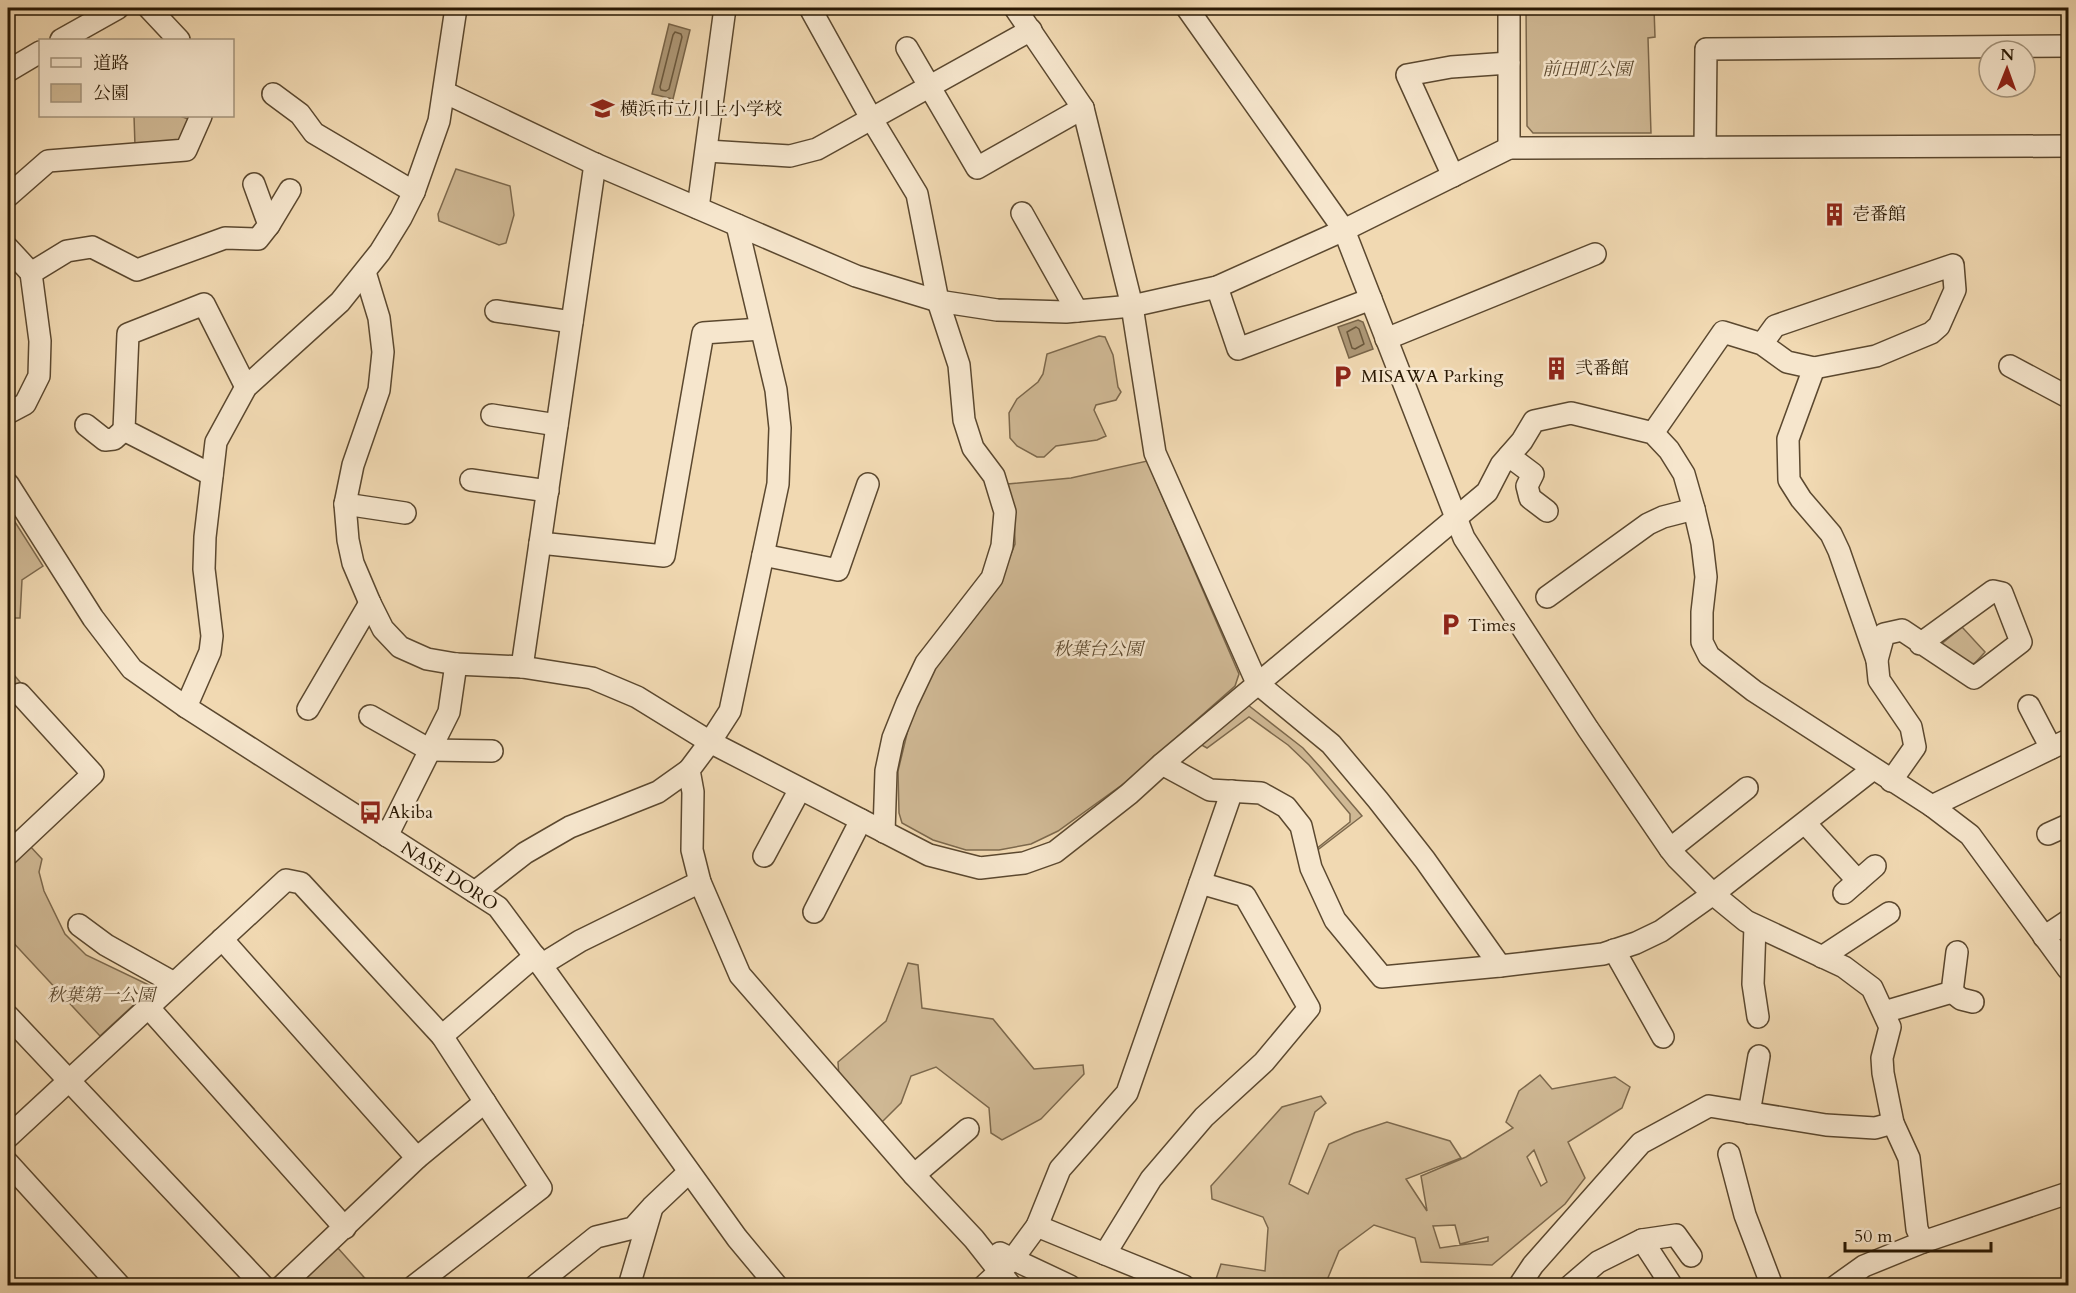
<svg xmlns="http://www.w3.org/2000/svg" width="2076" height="1293" viewBox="0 0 2076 1293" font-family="Cardo,'Noto Serif JP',serif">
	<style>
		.green { fill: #cfb894; stroke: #7c684c; stroke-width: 1.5; fill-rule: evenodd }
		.water { fill: #ad9776; stroke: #786448; stroke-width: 1.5 }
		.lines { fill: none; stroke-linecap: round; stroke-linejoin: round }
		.shore { stroke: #6b583c; stroke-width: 1.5 }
		.minor-casing { stroke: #5b482f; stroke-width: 24 }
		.minor { stroke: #f6e6cd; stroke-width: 21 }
		.labels { text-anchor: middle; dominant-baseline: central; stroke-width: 5; stroke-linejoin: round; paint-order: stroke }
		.park-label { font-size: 18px; font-style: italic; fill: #5b482e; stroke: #f6e6cd }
		.poi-label { font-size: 18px; fill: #291803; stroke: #f6e6cd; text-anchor: start }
		.street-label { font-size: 18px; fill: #291803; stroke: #f6e6cd }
	</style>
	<rect width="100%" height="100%" fill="#f1d9b2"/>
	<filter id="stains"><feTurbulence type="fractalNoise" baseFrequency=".00333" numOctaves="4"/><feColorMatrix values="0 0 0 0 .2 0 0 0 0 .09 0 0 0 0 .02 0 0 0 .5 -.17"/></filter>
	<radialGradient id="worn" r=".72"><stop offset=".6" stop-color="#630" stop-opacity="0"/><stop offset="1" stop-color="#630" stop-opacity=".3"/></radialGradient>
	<!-- green -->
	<path class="green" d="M1526,8H1654L1655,37L1648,38L1651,133H1533L1527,126Z
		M134,116H180L191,120L181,143L135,146Z
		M456,169L510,186L514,215L506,243L499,245L439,221L438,214Z
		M1099,336L1105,337L1113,355L1118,387L1121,392L1116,400L1096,405L1094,410L1106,436L1097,440L1056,446L1044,457H1037L1017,446L1010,438L1009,413L1017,399L1038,382L1043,374L1047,354Z
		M1147,461L1239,674L1235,686L1126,782L1058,831L1031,844L999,850H966L933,840L902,823L899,813L898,771L912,713L927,675L1000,581L1015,544L1014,510L1008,484L1071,478Z
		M8,511L43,566L22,580L20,618H8Z
		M1962,627L1985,652L1975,663L1968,666L1939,646Z
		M8,661L9,669L20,682L8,694Z
		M1248,705L1303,748L1322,769L1362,816L1311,855V853L1350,822V814L1309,765L1288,745L1249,717L1207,748L1198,743Z
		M29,845L42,859L39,872L44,891L65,934L86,955L153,987L100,1036L8,937V866Z
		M908,963L918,965L922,1008L993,1019L1034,1069L1083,1065L1084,1074L1041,1119L1002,1140L991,1133L989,1108L936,1067L911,1076L901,1103L880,1124L839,1078L838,1062L886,1021Z
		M1540,1075L1552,1089L1615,1077L1630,1087L1622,1108L1568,1142L1585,1178L1565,1204L1492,1265L1421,1262L1415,1238L1374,1225L1339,1251L1325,1285H1214L1221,1264L1265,1271L1268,1228L1263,1217L1212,1199L1211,1186L1282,1107L1321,1096L1326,1103L1315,1112L1289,1184L1308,1194L1329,1144L1354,1133L1387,1122L1450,1141L1461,1158L1406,1179L1427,1211L1421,1176L1466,1157L1513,1128L1506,1122L1519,1091ZM1534,1150L1547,1182L1541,1186L1527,1157ZM1455,1225L1460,1244L1488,1237V1241L1440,1248L1433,1226Z
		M337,1247L371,1285L295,1286Z"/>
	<!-- water -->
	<path class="water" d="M669,24L690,30L673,99L652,94Z
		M1358,320L1363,322L1373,349L1349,358L1338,327Z"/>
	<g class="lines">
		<!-- shore -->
		<path class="shore" d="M675,32L681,34L682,37L669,89L666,91L661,90L660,87L673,35Z
			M1356,327L1359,329L1364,344L1355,349L1352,348L1347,332Z"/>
		<defs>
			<g id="minor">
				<path d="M149,8L179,40"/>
				<path d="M810,8L871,118L917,194L938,301L959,365L964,420L973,448L994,476L1005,512L1002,546L992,578L926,663L907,703L893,738L886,771L884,832"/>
				<path d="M1015,8L1083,108L1132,306L1155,453L1257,683L1331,744L1378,800L1425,860L1500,966"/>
				<path d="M1187,8L1344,230L1464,538L1588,729L1670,849L1677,858L1713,894L1746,921L1844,967L1872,988L1890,1027L1882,1058L1883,1073L1893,1123L1909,1158L1917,1229L1923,1242"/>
				<path d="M1509,8V148L2068,146"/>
				<path d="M61,40L118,8"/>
				<path d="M907,48L977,168L1083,108"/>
				<path d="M8,71L40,52"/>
				<path d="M444,92L595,164L856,276L938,301L997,310L1066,312L1132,306L1217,287L1344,230L1509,148"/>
				<path d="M273,94L300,114L314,133L414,192"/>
				<path d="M1705,147L1706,49L2068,46"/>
				<path d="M707,151L790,156L817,149L1031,30"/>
				<path d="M1453,176L1407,75L1451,67L1509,63"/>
				<path d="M8,196L48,161L186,150L201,116"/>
				<path d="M698,208L725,8"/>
				<path d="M1022,213L1077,311"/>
				<path d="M269,225L290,190"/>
				<path d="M737,225L776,390L780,428L778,484L730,711L710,742L689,770L693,792L692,850L700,882L740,975L914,1175L974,1239L1011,1286"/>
				<path d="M8,248L31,273"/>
				<path d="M365,272L379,318L383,352L379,390L353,465L345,504L348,540L353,563L370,603L383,629L400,647L427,659L456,664L522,667L592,678L637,697L710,742L929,855L980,868L1024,863L1055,852L1129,794L1162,764L1487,492L1501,465L1522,441L1534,421L1571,413L1653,433L1669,450L1684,474L1694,509L1702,543L1706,577L1702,612V642L1709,656L1754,691L1932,806L1970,835L2068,969"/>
				<path d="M1217,287L1238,349L1371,299"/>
				<path d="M496,311L572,322"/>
				<path d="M1386,339L1595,254"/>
				<path d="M2010,366L2068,397"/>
				<path d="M1814,368L1788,439L1789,480L1801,499L1831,534L1839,551L1877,660"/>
				<path d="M8,413L25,404L39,376L40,341L31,273L67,251L92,247L137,270L225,238L258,239L269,225L254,184"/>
				<path d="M492,415L557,425"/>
				<path d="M86,425L105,440L114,439L124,430"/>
				<path d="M1653,433L1723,332L1762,344L1787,362L1814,368L1876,356L1931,333L1939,326L1955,290L1953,265L1775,326L1762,344"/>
				<path d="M1509,456L1533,474L1527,486L1530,498L1547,511"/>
				<path d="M212,475L124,430L128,334L204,304L246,387"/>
				<path d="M471,480L548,491"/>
				<path id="s1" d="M8,484L93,618L132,669L186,707L498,907L541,965L737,1238L777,1286"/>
				<path d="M345,504L405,513"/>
				<path d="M540,543L664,556L703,333L761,329"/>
				<path d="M763,555L838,570L868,484"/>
				<path d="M1547,597L1648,524L1663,517L1694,509"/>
				<path d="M522,667L595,164"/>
				<path d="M2029,706L2051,748"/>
				<path d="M186,707L210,652L212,636L204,569L205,537L216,442L246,387L340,302L380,252L401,218L414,192L439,121L456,8"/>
				<path d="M308,709L370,603"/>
				<path d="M370,716L430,750L492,751"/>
				<path d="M1162,764L1210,790L1261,793L1286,807L1301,826L1311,868L1335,920L1382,977L1500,966L1603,954L1636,943L1661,931L1713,894L1873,769"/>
				<path d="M1891,781L1915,747L1911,727L1879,680L1877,660L1884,634L1902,630L1974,678L2021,642L2002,593L1993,591L1920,644"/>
				<path d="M1932,806L2068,740"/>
				<path d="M1805,823L1858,881"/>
				<path d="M2048,834L2068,825"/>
				<path d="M387,836L449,712L456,664"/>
				<path d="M1670,849L1747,788"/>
				<path d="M8,854L93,774L20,694"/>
				<path d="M764,856L800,789"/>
				<path d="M475,892L525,853L570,827L658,792L689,770"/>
				<path d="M1844,893L1875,866"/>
				<path d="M814,912L861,820"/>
				<path d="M79,925L106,945L174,983"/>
				<path d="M1755,926L1753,984L1758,1017"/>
				<path d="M2044,937L2068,921"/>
				<path d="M222,939L417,1158"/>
				<path d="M1614,950L1663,1037"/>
				<path d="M1822,957L1889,913"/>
				<path d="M541,965L580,941L700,882"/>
				<path d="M1952,992L1961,999L1973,1002"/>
				<path d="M148,1007L345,1228"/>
				<path d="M1884,1012L1952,992L1957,952"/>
				<path d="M8,1016L263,1286"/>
				<path d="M1749,1113L1759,1056"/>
				<path d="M8,1137L286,880L301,883L442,1036L535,956"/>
				<path d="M1729,1154L1745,1215L1772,1286"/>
				<path d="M8,1163L120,1286"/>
				<path d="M914,1175L968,1129"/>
				<path d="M1037,1226L1105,1254L1151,1179L1204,1117L1264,1062L1309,1008L1245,896L1200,883"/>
				<path d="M1642,1240L1672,1286"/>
				<path d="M1000,1253L1070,1286"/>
				<path d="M1105,1254L1184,1286"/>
				<path d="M282,1286L417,1158L485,1102"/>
				<path d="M414,1286L541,1188L442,1036"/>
				<path d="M535,1286L596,1237L633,1228L652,1207L689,1172"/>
				<path d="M629,1286L651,1211"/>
				<path d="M984,1286L1012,1260L1037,1226L1060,1169L1127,1093L1232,791"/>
				<path d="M1519,1286L1533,1265L1641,1143L1709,1106L1826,1125L1875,1128L1893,1123"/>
				<path d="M1570,1286L1598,1262L1642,1240L1676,1235L1691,1256"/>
				<path d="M1836,1286L1864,1266L1923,1242L2068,1193"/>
			</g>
		</defs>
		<!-- minor casing -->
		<use href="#minor" class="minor-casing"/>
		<!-- minor -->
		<use href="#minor" class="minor"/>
	</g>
	<!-- icons -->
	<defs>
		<symbol id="school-bare" viewBox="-9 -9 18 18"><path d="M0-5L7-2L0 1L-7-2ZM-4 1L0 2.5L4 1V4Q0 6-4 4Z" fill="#8f2418" stroke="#f6e6cd" stroke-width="2.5" paint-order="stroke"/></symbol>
		<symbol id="building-bare" viewBox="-9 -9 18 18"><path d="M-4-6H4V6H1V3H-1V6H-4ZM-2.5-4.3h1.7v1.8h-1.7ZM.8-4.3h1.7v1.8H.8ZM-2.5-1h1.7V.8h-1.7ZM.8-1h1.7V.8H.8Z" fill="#8f2418" stroke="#f6e6cd" stroke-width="2.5" paint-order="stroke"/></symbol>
		<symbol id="parking-bare" viewBox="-9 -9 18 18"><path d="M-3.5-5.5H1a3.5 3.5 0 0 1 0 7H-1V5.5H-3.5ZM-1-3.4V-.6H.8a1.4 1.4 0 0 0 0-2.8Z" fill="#8f2418" stroke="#f6e6cd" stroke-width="2.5" paint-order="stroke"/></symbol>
		<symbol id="bus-bare" viewBox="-9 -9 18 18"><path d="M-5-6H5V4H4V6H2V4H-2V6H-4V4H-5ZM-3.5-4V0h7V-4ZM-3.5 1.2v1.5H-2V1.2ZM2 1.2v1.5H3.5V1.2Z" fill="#8f2418" stroke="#f6e6cd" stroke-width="2.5" paint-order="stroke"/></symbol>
	</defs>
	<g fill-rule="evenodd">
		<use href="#school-bare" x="586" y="92" width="33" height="33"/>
		<use href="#building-bare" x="1818" y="198" width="33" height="33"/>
		<use href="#building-bare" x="1540" y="352" width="33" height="33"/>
		<use href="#parking-bare" x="1326" y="360" width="33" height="33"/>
		<use href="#parking-bare" x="1434" y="608" width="33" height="33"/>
		<use href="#bus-bare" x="354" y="796" width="33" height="33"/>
	</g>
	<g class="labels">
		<!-- park labels -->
		<g class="park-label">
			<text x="1587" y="69">前田町公園</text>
			<text x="1098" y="649">秋葉台公園</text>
			<text x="101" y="995">秋葉第一公園</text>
		</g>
		<!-- poi labels -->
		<g class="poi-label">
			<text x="620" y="109">横浜市立川上小学校</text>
			<text x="1852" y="214">壱番館</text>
			<text x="1575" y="368">弐番館</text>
			<text x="1361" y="376">MISAWA Parking</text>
			<text x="1468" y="625">Times</text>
			<text x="388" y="812">Akiba</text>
		</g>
		<!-- street labels -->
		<g class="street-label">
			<text stroke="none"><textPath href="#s1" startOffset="602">NASE DORO</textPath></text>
		</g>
	</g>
	<!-- margin -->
	<rect width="2076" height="1293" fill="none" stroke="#f1d9b2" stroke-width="30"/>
	<rect x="9" y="9" width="2058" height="1275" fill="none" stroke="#291803" stroke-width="3"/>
	<rect x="15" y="15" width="2046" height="1263" fill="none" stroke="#291803" stroke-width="1.5"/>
	<!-- legend -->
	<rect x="39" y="39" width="195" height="78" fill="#f6e6cd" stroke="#a4947c" stroke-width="1.5"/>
	<rect x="51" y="58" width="30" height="9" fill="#f6e6cd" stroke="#a4947c" stroke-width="1.5"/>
	<text x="93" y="69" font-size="18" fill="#291803">道路</text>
	<rect x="51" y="84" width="30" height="18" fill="#cfb894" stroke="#a4947c" stroke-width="1.5"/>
	<text x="93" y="99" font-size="18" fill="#291803">公園</text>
	<!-- north arrow -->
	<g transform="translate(2007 69) rotate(1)"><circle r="28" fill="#f6e6cd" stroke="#a4947c" stroke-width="1.5"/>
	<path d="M0-4.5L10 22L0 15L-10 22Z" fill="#8f2418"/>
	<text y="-9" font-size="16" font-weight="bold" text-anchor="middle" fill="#291803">N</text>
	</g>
	<!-- scale -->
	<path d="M1845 1242v9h146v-9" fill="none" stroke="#291803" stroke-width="3"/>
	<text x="1854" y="1242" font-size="18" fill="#291803" stroke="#f6e6cd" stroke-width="4.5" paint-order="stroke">50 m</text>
	<rect width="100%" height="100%" filter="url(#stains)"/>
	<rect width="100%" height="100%" fill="url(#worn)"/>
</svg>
